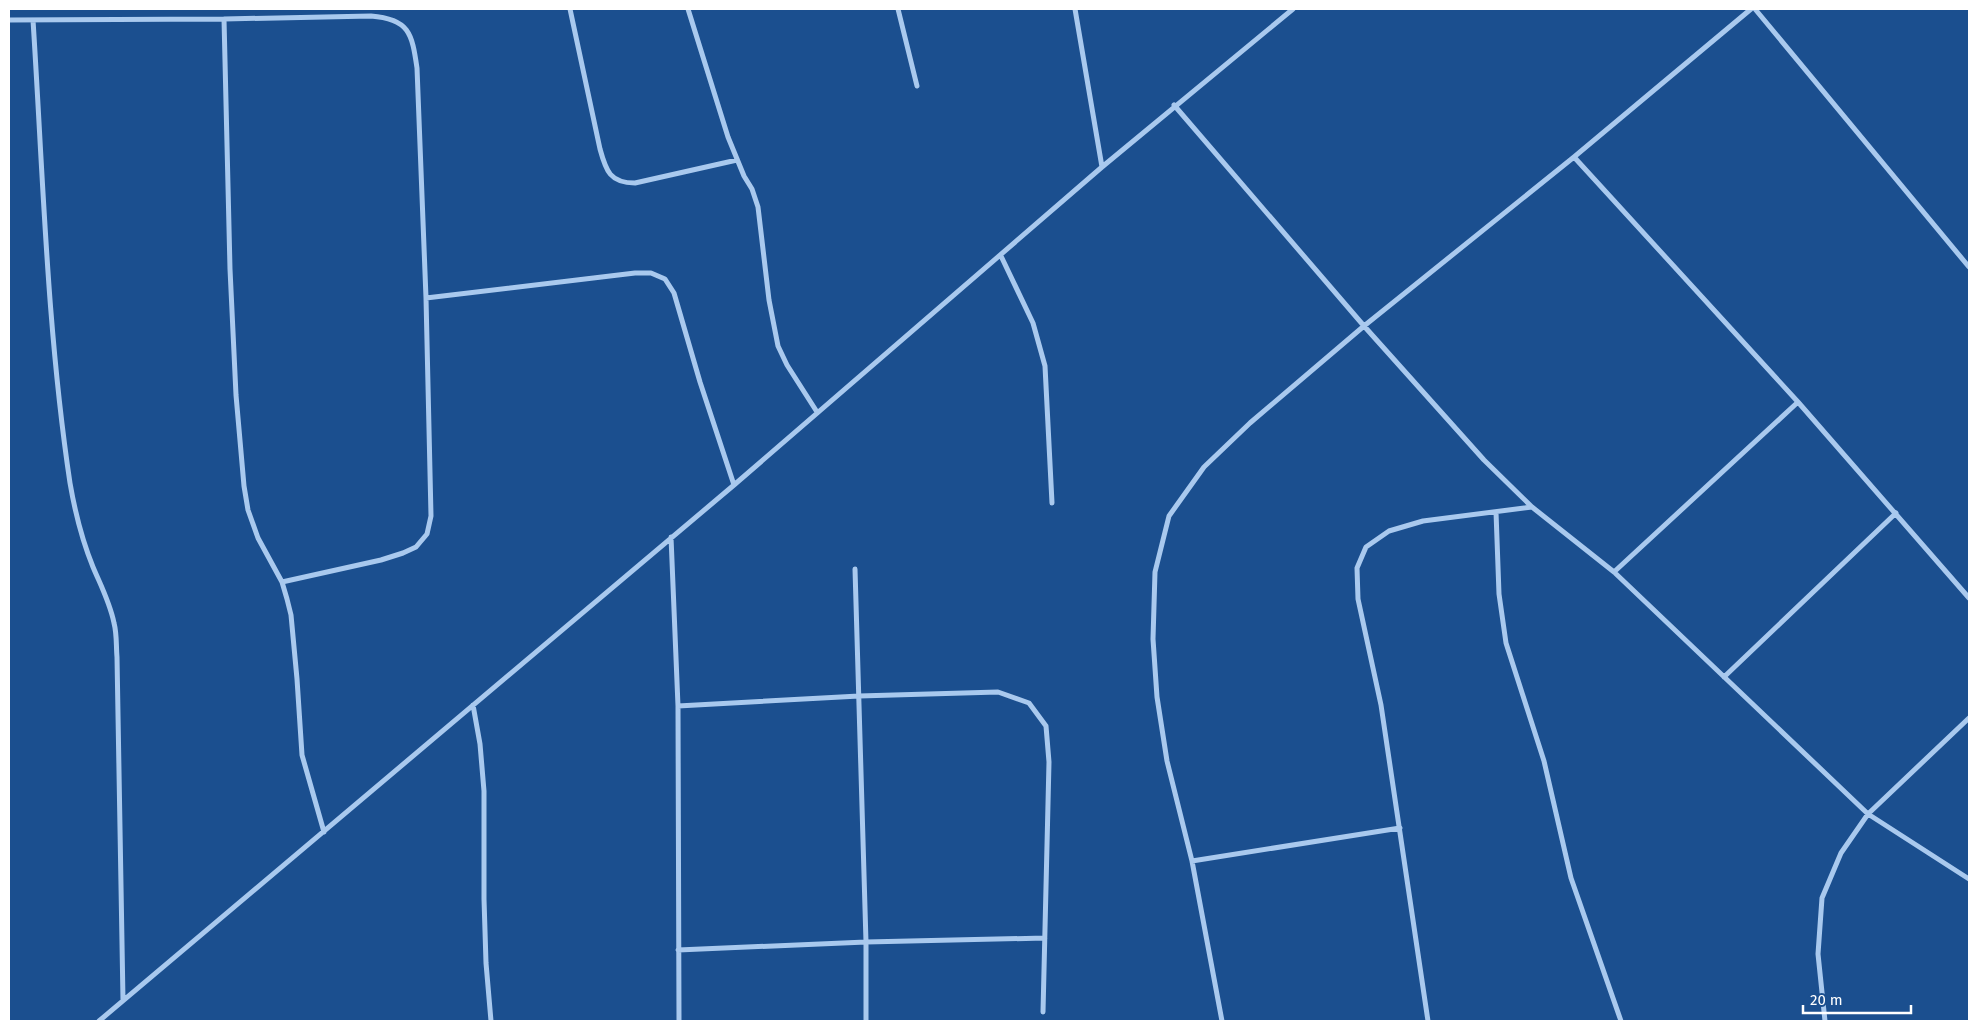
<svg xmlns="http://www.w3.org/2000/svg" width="1978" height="1030" viewBox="0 0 1978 1030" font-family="'Fira Sans',sans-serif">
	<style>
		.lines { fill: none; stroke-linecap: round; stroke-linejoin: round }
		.minor { stroke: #a9c9ee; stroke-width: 5 }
	</style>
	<rect width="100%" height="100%" fill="#1b4f8f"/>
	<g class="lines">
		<!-- minor -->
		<path class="minor" d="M570,9L600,149C606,171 610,183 635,183L737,160
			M688,9L728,137L744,176L752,189L758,207L769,300L778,346L787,365L817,412
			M898,9L917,86
			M1075,9L1102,167
			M1755,9L1969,267
			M224,19L230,269L236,395L244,486L248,510L258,538L282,582L287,599L291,615L297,679L302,755L324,832
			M9,20L224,19L371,16C409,19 412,33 417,68L426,298L431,516L427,534L416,547L403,553L381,560L282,582
			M33,20C43,175 47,330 70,483C75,512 82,540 93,567C101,586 110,603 114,623C117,634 116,646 117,657L123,1000
			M1174,105L1364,326L1484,460L1532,507L1614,572L1868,814L1969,879
			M1574,157L1798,402L1969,598
			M1001,256L1033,323L1045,366L1052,503
			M426,298L635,273H651L665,279L674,293L700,382L734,485
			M1496,512L1499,594L1506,643L1544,761L1571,878L1621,1021
			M671,537L678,706L679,1021
			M855,569L866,942V1021
			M1614,572L1798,402
			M1724,677L1896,513
			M473,705L480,744L484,791V899L486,963L491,1021
			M678,706L859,696L998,692L1029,703L1046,726L1049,762L1043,1012
			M1192,861L1400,828
			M678,950L866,942L1045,938
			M99,1021L734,485L1102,167L1293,9
			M1222,1021L1192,861L1167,761L1157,697L1153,639L1155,572L1169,516L1204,467L1250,423L1364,326L1574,157L1751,9
			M1428,1021L1381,705L1358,599L1357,568L1366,547L1389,531L1423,521L1532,507
			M1825,1021L1818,954L1822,898L1841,853L1868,814L1969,718"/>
	</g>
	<!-- border -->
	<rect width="1978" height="1030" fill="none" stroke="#ffffff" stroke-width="20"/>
	<!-- scale -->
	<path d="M1803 1005v8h108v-8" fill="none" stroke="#ffffff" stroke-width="2.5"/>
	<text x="1810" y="1005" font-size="15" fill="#ffffff" stroke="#1b4f8f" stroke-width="4" paint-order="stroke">20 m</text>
</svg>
